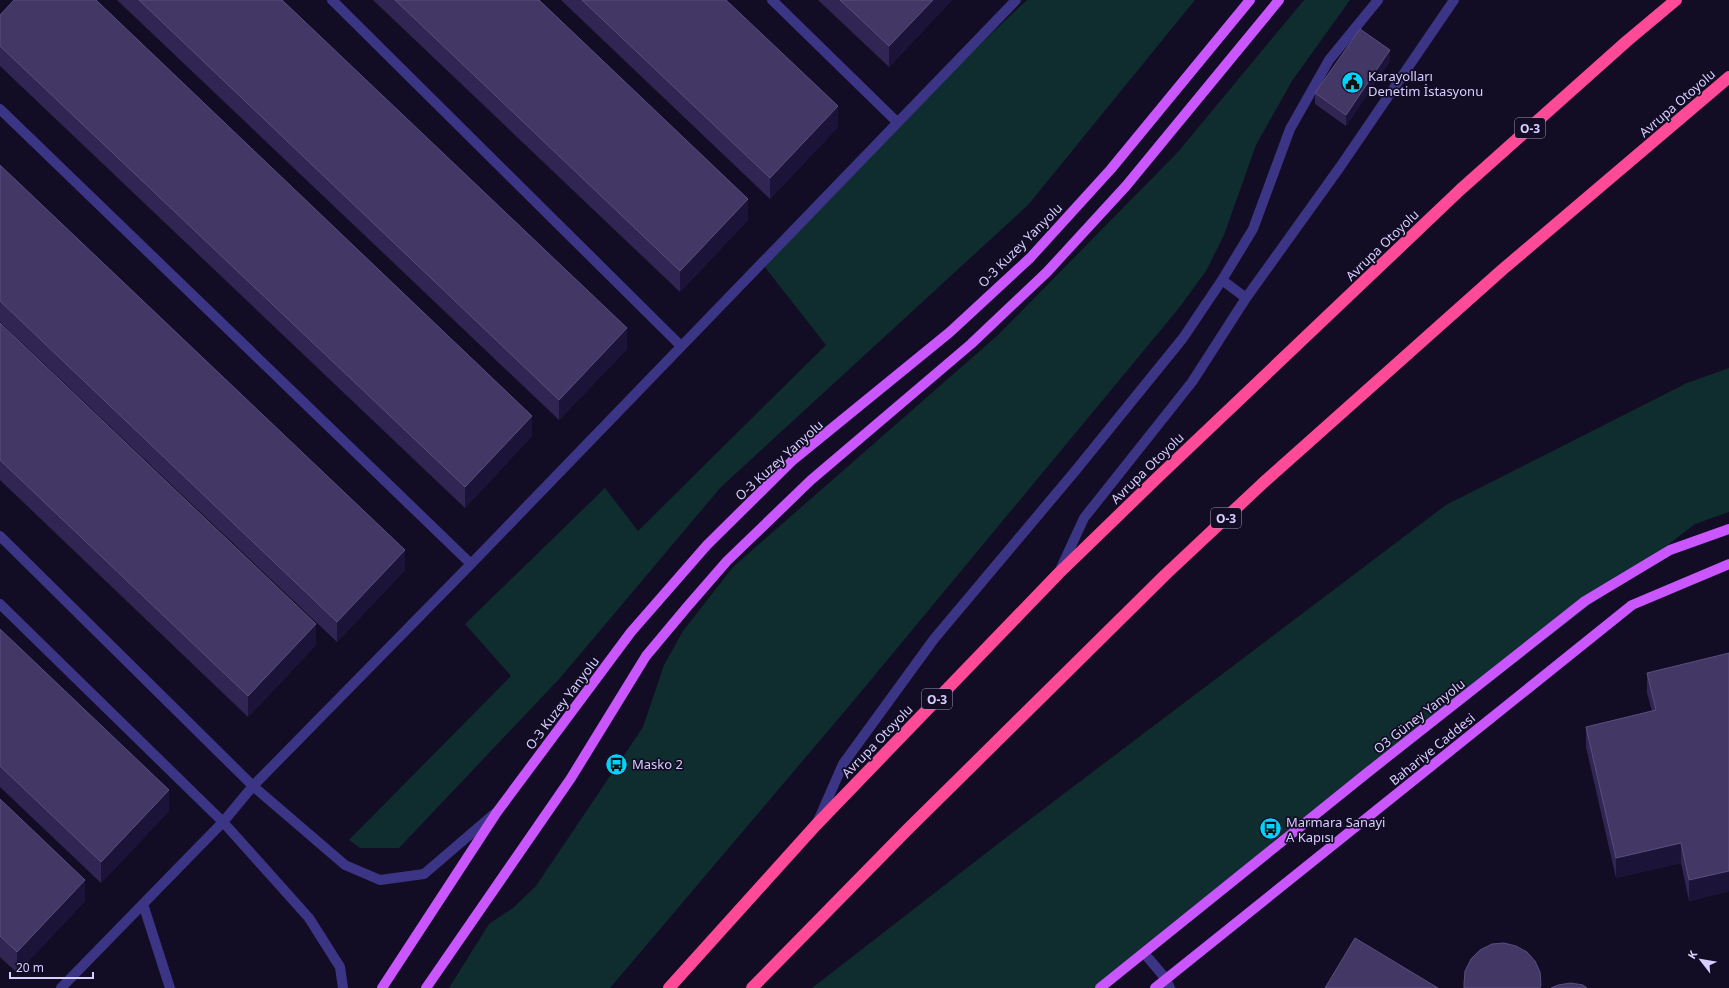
<svg xmlns="http://www.w3.org/2000/svg" width="1729" height="988" viewBox="0 0 1729 988" font-family="'Noto Sans',sans-serif">
	<style>
		.green { fill: #0f2d2e }
		.lines { fill: none; stroke-linecap: round; stroke-linejoin: round }
		.service { stroke: #3c3585; stroke-width: 10 }
		.minor { stroke: #3c3585; stroke-width: 10 }
		.primary { stroke: #c956ff; stroke-width: 10 }
		.motorway { stroke: #ff4a97; stroke-width: 12 }
		.wall { fill: #302553 }
		.shaded-wall { fill: #1c1438 }
		.building { fill: #423765; stroke: #594f7e }
		.labels { text-anchor: middle; dominant-baseline: central; stroke-width: 3.5; stroke-linejoin: round; paint-order: stroke }
		.shield { fill: #120d24; stroke: #9c95bd; stroke-width: 1 }
		.shield-label { font-size: 12px; font-weight: bold; fill: #d7cfff }
		.poi-label { font-size: 13px; fill: #d7cfff; stroke: #120d24; text-anchor: start }
		.street-label { font-size: 13px; fill: #d7cfff; stroke: #120d24 }
	</style>
	<rect width="100%" height="100%" fill="#120d24"/>
	<!-- green -->
	<path class="green" d="M1027,0H1195L1028,205L721,487L560,678L399,848H360L349,840L511,676L465,624L605,488L638,531L826,345L764,266L924,97Z
		M1304,0H1350L1292,81L1256,145L1224,235L1206,271L1179,308L850,705L610,988H449L489,924L513,908L536,886L643,727L664,665L683,631L733,567L998,335L1178,152Z
		M1729,368V512L1695,524L1094,988H812L1012,833L1446,505L1687,383Z"/>
	<g class="lines">
		<!-- service -->
		<path class="service" d="M332,0L681,346
			M772,0L897,122
			M0,109L471,564
			M1222,280L1246,298
			M0,536L253,786L345,865L380,880L424,874L494,814
			M1060,570L1084,518L1192,382L1246,298L1340,167L1454,0
			M0,604L223,822L309,918L340,967L343,988
			M818,821L843,764L934,639L1076,470L1183,338L1222,280L1253,229L1290,129L1329,60L1378,0
			M143,904L170,988
			M61,988L223,822L253,786L471,564L1016,0"/>
		<!-- minor -->
		<path class="minor" d="M1144,953L1166,979L1170,988"/>
		<!-- primary -->
		<path class="primary" d="M382,988L497,812L631,632L707,545L793,460L950,332L1030,258L1111,169L1250,0
			M426,988L571,778L646,656L687,607L727,561L811,480L971,344L1047,272L1126,186L1279,0
			M1100,988L1367,773L1585,601L1670,550L1729,529
			M1155,988L1632,605L1729,564"/>
		<!-- motorway -->
		<path class="motorway" d="M669,988L816,825L1059,573L1157,478L1460,190L1627,41L1676,0
			M752,988L907,830L1165,575L1263,483L1502,270L1729,77"/>
	</g>
	<!-- wall -->
	<path class="wall" d="M117,0H282L627,349L559,420Z
		M373,0H539L748,220L680,292Z
		M561,0H726L838,127L770,199Z
		M818,0H952L889,67Z
		M0,15L532,436L465,508L0,66Z
		M1390,61L1346,126L1315,104V93Z
		M0,165L405,570L337,642L0,322Z
		M0,323L316,645L248,717L0,480Z
		M0,629L169,811L101,883L0,787Z
		M1729,653V891L1689,901L1681,863L1616,878L1586,747V727L1652,711L1647,693V673Z
		M0,799L85,901L17,973L0,957Z"/>
	<!-- shaded-wall -->
	<path class="shaded-wall" d="M933,0H952L889,67V46Z
		M1390,50V61L1346,126V115Z
		M838,106V127L770,199V178Z
		M748,199V220L680,292V271Z
		M627,328V349L559,420V400Z
		M532,416V436L465,508V487Z
		M405,550V570L337,642V622Z
		M316,624V645L248,717V696Z
		M169,790V811L101,883V862Z
		M1681,843V863L1616,878V858Z
		M1729,871V891L1689,901V880Z
		M85,880V901L17,973V952Z"/>
	<!-- building -->
	<path class="building" d="M14,0H96L532,416L465,487L0,46V15Z
		M139,0H282L627,328L559,400Z
		M395,0H539L748,199L680,271Z
		M582,0H726L838,106L770,178Z
		M840,0H933L889,46Z
		M1360,29L1390,50L1346,115L1315,93Z
		M0,165L405,550L337,622L0,301Z
		M0,323L316,624L248,696L0,460Z
		M0,629L169,790L101,862L0,766Z
		M1729,653V871L1689,880L1681,843L1616,858L1586,727L1656,710L1647,673Z
		M0,799L85,880L17,952L0,936Z
		M1355,938L1438,988H1325Z
		M1504,943L1516,946L1527,952L1535,961L1540,972L1541,985L1540,988H1464V984L1465,971L1471,959L1480,950L1492,944Z
		M1571,983L1583,985L1587,988H1551L1558,985Z"/>
	<!-- icons -->
	<defs>
		<symbol id="civic-disc" viewBox="-11 -11 22 22"><circle r="9.5" fill="#00d4fa" stroke="#120d24"/><path d="M-.6-6.5H3V-4.5H.6V-3L4-1V1h2V6H-6V1h2V-1L-.6-3ZM-1.2 2.5V6h2.4V2.5Z" fill="#111"/></symbol>
		<symbol id="bus-disc" viewBox="-11 -11 22 22"><circle r="9.5" fill="#00d4fa" stroke="#120d24"/><path d="M-5-6H5V4H4V6H2V4H-2V6H-4V4H-5ZM-3.5-4V0h7V-4ZM-3.5 1.2v1.5H-2V1.2ZM2 1.2v1.5H3.5V1.2Z" fill="#111"/></symbol>
	</defs>
	<g fill-rule="evenodd">
		<use href="#civic-disc" x="1340" y="70" width="25" height="25"/>
		<use href="#bus-disc" x="604" y="752" width="25" height="25"/>
		<use href="#bus-disc" x="1258" y="816" width="25" height="25"/>
	</g>
	<g class="labels">
		<!-- shield labels -->
		<g class="shield">
			<rect x="1515" y="118" width="30" height="20" rx="3"/>
			<rect x="1211" y="508" width="30" height="20" rx="3"/>
			<rect x="922" y="689" width="30" height="20" rx="3"/>
		</g>
		<g class="shield-label">
			<text x="1530" y="128">O-3</text>
			<text x="1226" y="518">O-3</text>
			<text x="937" y="699">O-3</text>
		</g>
		<!-- poi labels -->
		<g class="poi-label">
			<text x="1368" y="76">Karayolları<tspan x="1368" dy="15">Denetim İstasyonu</tspan></text>
			<text x="632" y="764">Masko 2</text>
			<text x="1286" y="822">Marmara Sanayi<tspan x="1286" dy="15">A Kapısı</tspan></text>
		</g>
		<!-- street labels -->
		<g class="street-label">
			<text transform="translate(1677 103) rotate(-41)">Avrupa Otoyolu</text>
			<text transform="translate(1020 245) rotate(-45)">O-3 Kuzey Yanyolu</text>
			<text transform="translate(1382 245) rotate(-44)">Avrupa Otoyolu</text>
			<text transform="translate(779 460) rotate(-42)">O-3 Kuzey Yanyolu</text>
			<text transform="translate(1147 468) rotate(-44)">Avrupa Otoyolu</text>
			<text transform="translate(562 703) rotate(-53)">O-3 Kuzey Yanyolu</text>
			<text transform="translate(1419 716) rotate(-38)">O3 Güney Yanyolu</text>
			<text transform="translate(877 741) rotate(-46)">Avrupa Otoyolu</text>
			<text transform="translate(1432 749) rotate(-39)">Bahariye Caddesi</text>
		</g>
	</g>
	<!-- north arrow -->
	<g transform="translate(1701 960) rotate(301)" stroke="#120d24" stroke-width="3" paint-order="stroke">
	<path d="M0-3L7 15L0 10L-7 15Z" fill="#d7cfff"/>
	<text y="-6" font-size="11" font-weight="bold" text-anchor="middle" fill="#d7cfff">K</text>
	</g>
	<!-- scale -->
	<path d="M10 972v6h83v-6" fill="none" stroke="#d7cfff" stroke-width="2"/>
	<text x="16" y="972" font-size="12" fill="#d7cfff" stroke="#120d24" stroke-width="3" paint-order="stroke">20 m</text>
</svg>
